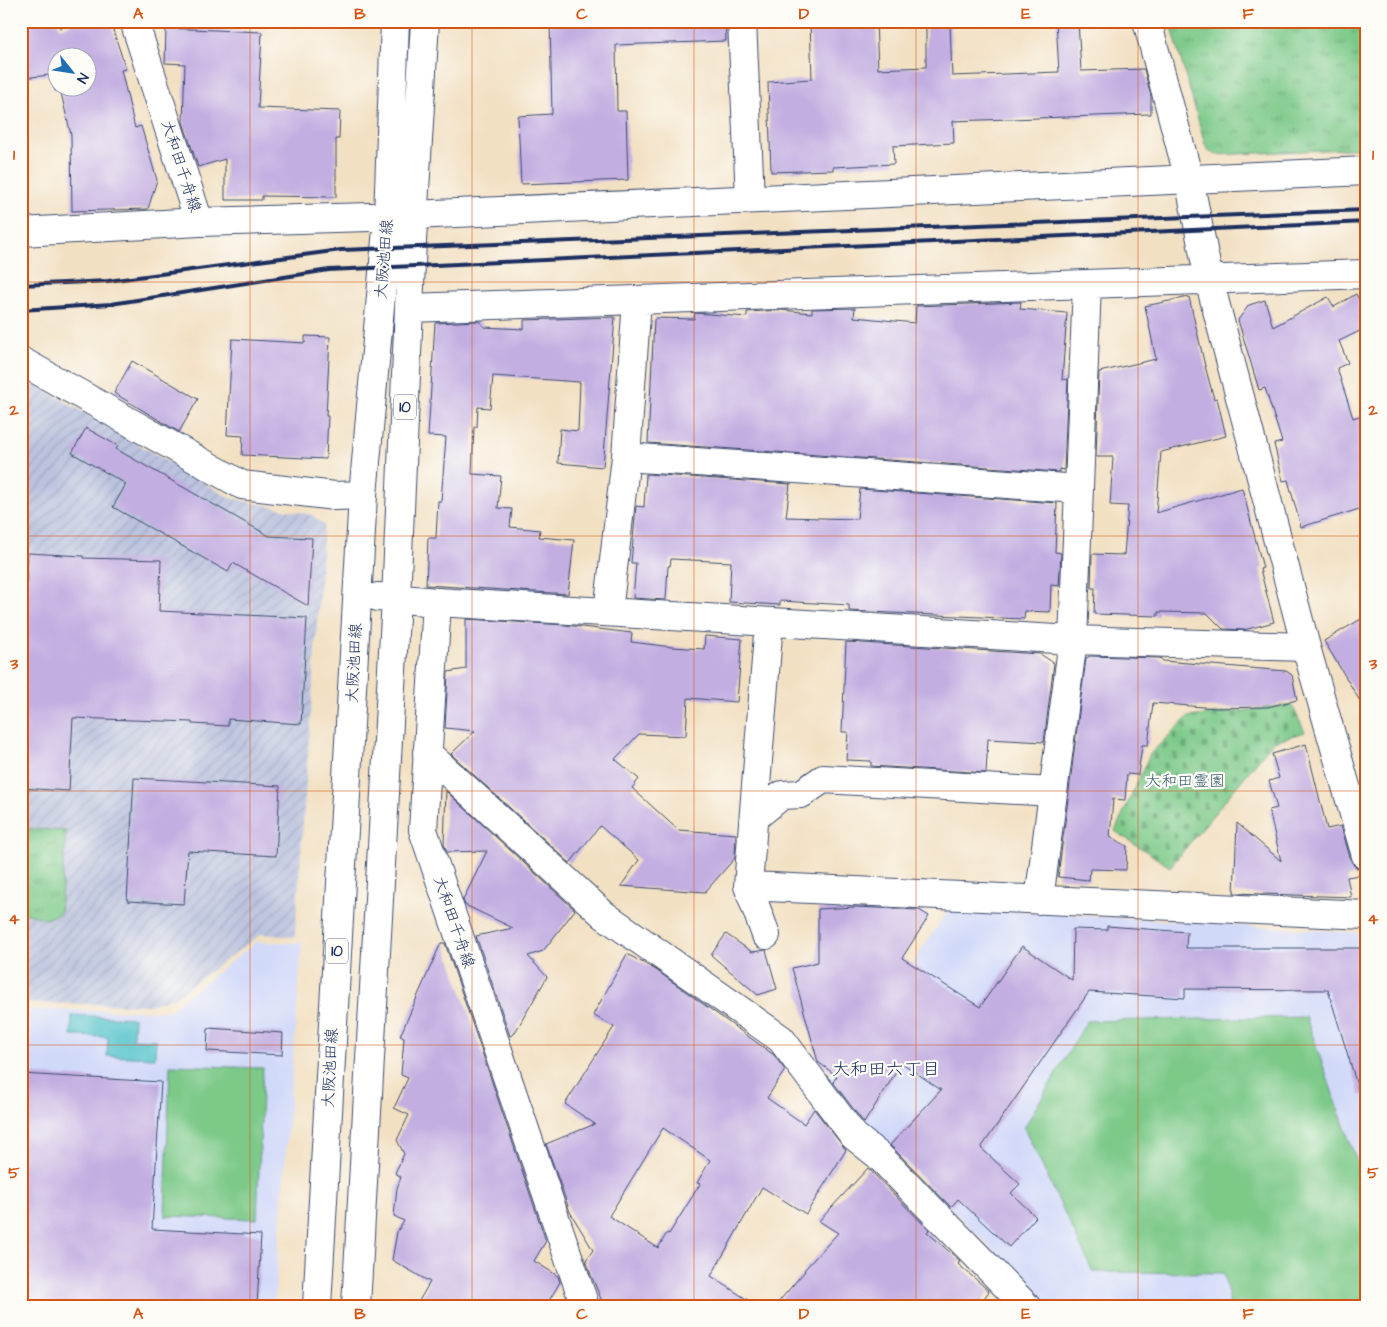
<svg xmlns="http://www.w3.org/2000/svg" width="1387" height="1327" viewBox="0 0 1387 1327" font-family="'Architects Daughter','Klee One',sans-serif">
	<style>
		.built { fill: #d1d9f9 }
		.industrial { fill: url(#industrial-furrows) }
		.grass { fill: url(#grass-tufts); stroke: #4b7c73 }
		.cemetery { fill: url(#cemetery-stones); stroke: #4b7c73 }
		.garden { fill: #7bc988; stroke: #4b7c73 }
		.water { fill: #58c5cd; stroke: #3a7a96 }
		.building { fill: #c2aee1; fill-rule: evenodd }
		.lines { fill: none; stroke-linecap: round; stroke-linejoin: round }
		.minor-casing { stroke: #3b4a6d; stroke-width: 30 }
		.major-casing { stroke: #3b4a6d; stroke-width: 30 }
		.minor { stroke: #fff; stroke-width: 28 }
		.major { stroke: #fff; stroke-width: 28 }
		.rail { stroke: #1b2f5e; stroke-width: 4 }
		.grid { fill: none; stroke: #d45514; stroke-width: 1; stroke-opacity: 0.55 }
		.labels { text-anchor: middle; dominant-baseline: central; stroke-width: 4.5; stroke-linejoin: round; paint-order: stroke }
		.shield { fill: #fdfcf7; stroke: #5f6c8c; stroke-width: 1 }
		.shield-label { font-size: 15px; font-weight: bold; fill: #1b2f5e }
		.street-label { font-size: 16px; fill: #1b2f5e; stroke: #fdfcf7 }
		.park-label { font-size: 16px; fill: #385d6b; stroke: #fdfcf7 }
		.neighbourhood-label { font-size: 18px; fill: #1b2f5e; stroke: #fdfcf7 }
		.neatline { fill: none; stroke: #d45514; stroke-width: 2 }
		.grid-label { font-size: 16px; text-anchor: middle; font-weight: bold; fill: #d45514 }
	</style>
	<defs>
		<pattern id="industrial-furrows" width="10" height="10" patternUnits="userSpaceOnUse" patternTransform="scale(1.25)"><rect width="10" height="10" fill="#bbc3de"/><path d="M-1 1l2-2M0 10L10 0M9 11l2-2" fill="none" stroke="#a0a8c1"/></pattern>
		<pattern id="grass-tufts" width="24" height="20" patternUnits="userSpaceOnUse" patternTransform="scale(1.25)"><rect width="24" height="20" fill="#7bc988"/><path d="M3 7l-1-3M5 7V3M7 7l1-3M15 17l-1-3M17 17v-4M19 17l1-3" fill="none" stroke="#64a472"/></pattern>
		<pattern id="cemetery-stones" width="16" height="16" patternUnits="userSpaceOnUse" patternTransform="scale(1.25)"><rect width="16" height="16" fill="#7bc988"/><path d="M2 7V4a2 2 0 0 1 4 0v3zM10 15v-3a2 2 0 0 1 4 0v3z" fill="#64a472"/></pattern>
	</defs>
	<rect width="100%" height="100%" fill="#fdfcf7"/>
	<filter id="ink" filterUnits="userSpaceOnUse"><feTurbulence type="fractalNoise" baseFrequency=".02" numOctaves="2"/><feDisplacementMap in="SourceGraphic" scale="10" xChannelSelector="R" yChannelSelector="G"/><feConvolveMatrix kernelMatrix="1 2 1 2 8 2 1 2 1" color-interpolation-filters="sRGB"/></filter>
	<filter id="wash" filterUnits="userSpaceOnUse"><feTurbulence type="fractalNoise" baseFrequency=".0096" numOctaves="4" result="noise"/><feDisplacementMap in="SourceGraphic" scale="20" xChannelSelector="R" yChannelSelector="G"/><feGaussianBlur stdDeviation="1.12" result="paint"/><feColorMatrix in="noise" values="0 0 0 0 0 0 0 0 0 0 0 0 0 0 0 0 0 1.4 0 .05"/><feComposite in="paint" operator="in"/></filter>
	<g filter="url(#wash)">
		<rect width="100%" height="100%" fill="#f2e0c2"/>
		<!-- built -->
		<path class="built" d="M950,907L1359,933L1366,937V1306H1045L1044,1302L867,1124L857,1131L823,1088L857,1037L869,1030Z
			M256,942L302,943L274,1306H21V1010L168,1011Z"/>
		<!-- industrial -->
		<path class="industrial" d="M21,376L230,498L312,515L324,525L295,937L261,934L175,997L148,1005L21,1003Z"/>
		<!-- grass -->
		<path class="grass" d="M1170,21H1366V148L1217,155L1210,152L1205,144Z
			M21,828L66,831L60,913L46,919L21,912Z"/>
		<!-- cemetery -->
		<path class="cemetery" d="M1292,705L1305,732L1274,741L1170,867L1115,831L1150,754L1188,717Z"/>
		<!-- garden -->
		<path class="garden" d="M21,383L30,386L25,462H21Z
			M1306,1017L1366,1188V1306H1230L1224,1273L1093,1272L1024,1128L1087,1021Z
			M170,1065L263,1068L257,1219L165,1216Z"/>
		<!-- water -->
		<path class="water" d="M72,1015L134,1018L133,1039L156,1040L155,1058L107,1056L108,1037L71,1036Z"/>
		<g id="blocks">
			<!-- building -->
			<path class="building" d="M21,21H57L60,28L79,21H110L126,69L121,70L135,128L141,126L157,180L148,209L72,211L71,135L60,89L55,91L51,75L21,78ZM58,58H88V88H58Z
				M550,21H725L726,41L616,45L617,111H626L628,180L521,184L518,116L552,114Z
				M810,21H876L878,69L926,67V24H950L952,76L1059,72L1056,21H1078L1081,71L1144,69L1151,96V114L953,121L954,143L893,146L894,164L833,167V170L771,172L768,82L812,79Z
				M166,28L262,32L258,108L340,111L339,139H336V197L262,196V200H225V159L198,167L183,122L185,64L165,63Z
				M1356,294L1366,312V328L1339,341L1348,363L1337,368L1353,418L1366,414V507L1301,527L1288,480L1283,481L1274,444L1282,442L1265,388L1259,390L1238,320L1249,305L1265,300L1273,327L1328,297L1334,307Z
				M1189,297L1205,366L1214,399L1217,398L1226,436L1161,452L1156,513L1242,488L1263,568L1260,569L1274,622L1244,630L1223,629L1207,613L1158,612V616L1094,614L1095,588H1091L1092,554L1124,555L1128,506L1110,505L1113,457H1096L1099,372L1156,359L1145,306Z
				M1021,302L1020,309L1067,313L1062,380L1068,379L1064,470L1059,469V472L648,443L654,320L656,318L694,319L695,313L747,317V312L781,310L812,313V309L855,308L854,317L915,323L916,306Z
				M615,317L603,467L558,463L560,429L578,431L580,382L493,376L490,408L478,407L477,427H474L472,474L501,476L498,508L512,509L510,527L540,530L539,537L574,540L568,594L426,585L428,538H436L438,501H441L446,437L428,436L435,323L479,321L484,327L524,329V320Z
				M305,336L330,337L326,416H328L326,459L242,455L243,436L227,435L232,339L305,343Z
				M132,361L198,399L179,432L114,393Z
				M86,428L118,446L116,449L269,536L312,538L308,606L233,563L228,572L113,507L126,484L72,453Z
				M646,474L790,484L786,517L857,519L860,489L1057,503L1055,552L1061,553L1059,586L1051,585L1050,612L1025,611L1024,619L849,611V605L780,601V605L729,602L731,562L671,559L670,566H668L666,600L633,598L636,563H631L635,518L636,506L644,507Z
				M28,553L83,556V558L161,560L159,611L307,618L301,724L228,719V726L192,724V722L73,718L69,791L21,788V662Z
				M1366,616V711L1324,641Z
				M466,619L565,625L632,633L631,642L672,647L704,649L705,636L742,639L737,702L688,698L686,736L639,734L615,759L639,779L632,788L678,830L736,834L735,858L705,892L621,886L639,860L600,826L570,863L451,754L475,731L445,728L448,672L466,669Z
				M846,642L1040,654L1054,663L1044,742L988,739L986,773L871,766V761L846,760L848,732H842Z
				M1090,656L1160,658L1163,661L1286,671L1292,675L1297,700L1267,707L1216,708L1153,703L1148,745H1142L1138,775L1127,774L1125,800L1113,799L1110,837L1127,846L1126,870L1090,869L1089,880L1058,877L1086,658Z
				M1306,744L1327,829L1341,826L1351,861L1356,868L1366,871V874L1347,877L1351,897L1234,893L1237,823L1281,861L1269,810L1277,808L1269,781L1279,778L1272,754Z
				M134,778L280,786L276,856L188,851L184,904L127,901Z
				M446,791L575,910L543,951L528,956L547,977L514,1034L510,1036L476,936L513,928L465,905L463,900L487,851L447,852L444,844Z
				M856,907L919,910L929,916L902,958L980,1007L1022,946L1072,980L1073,929L1107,930V926L1187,932L1186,948H1361L1366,964V1095H1360L1328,990L1185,989V998L1089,992L981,1148L1020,1184L1011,1193L1036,1217L1009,1247L958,1199L951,1207L890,1145L941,1090L902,1063L864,1123L833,1082L837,1076L818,1062L792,968L818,962V909Z
				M726,934L752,952L766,950L777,989L758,995L711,955Z
				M441,943H445L546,1241L534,1261L558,1276L560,1282L546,1306H416L430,1282L392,1260L397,1232L404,1221L394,1216L397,1188L401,1177L395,1173L404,1154L397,1140L409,1115L394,1108L408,1078L401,1075L404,1038L400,1036Z
				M627,954L656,970L774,1055L785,1070L767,1098L804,1124L814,1109L846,1150L806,1214L762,1187L711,1276L757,1306H604L591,1275L586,1260L593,1250L570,1212L546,1144L595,1124L565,1104L614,1027L593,1015ZM663,1128L710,1160L697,1183L700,1184L669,1234L667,1233L658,1248L609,1216Z
				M208,1028L283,1033L282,1055L207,1051Z
				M21,1074L161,1082L152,1229L261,1235L257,1306H21Z
				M868,1168L929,1230L927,1232L960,1261L958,1264L989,1291L979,1306H775L805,1271L804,1270L838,1233L819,1221Z"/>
		</g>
	</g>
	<g filter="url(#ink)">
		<use href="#blocks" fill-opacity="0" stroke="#3b4a6d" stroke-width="1"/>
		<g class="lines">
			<defs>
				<path id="minor" d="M742,21L750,198
					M1147,21L1189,179L1209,280L1306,647L1366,856
					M413,215L1366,171
					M21,232L199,222
					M409,308L1366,274
					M21,361L242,485L335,496L363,495
					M626,457L1079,489
					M437,602L1073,640L1306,647
					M608,612L626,457L637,300
					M427,753L604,915L781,1039L854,1136L878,1155L1026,1306
					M754,818L782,795L801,794L823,779L1053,792
					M748,886L1366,915
					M1039,900L1073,640L1087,284
					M766,935L748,886L769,622"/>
				<path id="major" d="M134,21L199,222L404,216
					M378,597L437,602L423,830L585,1306
					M317,1306L363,495L388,218L395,21
					M356,1306L396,599L412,241L425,21"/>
			</defs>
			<!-- minor casing -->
			<use href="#minor" class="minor-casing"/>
			<!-- major casing -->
			<use href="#major" class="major-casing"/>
			<!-- minor -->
			<use href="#minor" class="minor"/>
			<!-- major -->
			<use href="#major" class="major"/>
			<!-- rail -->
			<path class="rail" d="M21,285L108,281L341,250L1366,210
				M21,310L111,304L329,270L1366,222"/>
		</g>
	</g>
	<!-- grid -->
	<path class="grid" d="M250,21V1306M472,21V1306M694,21V1306M916,21V1306M1138,21V1306M21,282H1366M21,536H1366M21,791H1366M21,1045H1366"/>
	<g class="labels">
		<!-- shield labels -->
		<g class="shield">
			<rect x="394" y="394.5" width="22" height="25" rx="4"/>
			<rect x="326" y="938.5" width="22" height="25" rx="4"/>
		</g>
		<g class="shield-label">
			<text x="405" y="407">10</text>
			<text x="337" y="951">10</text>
		</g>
		<!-- street labels -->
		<g class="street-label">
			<text transform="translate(181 166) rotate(72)">大和田千舟線</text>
			<text transform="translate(384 259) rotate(-85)">大阪池田線</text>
			<text transform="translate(354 663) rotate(-87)">大阪池田線</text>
			<text transform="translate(454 922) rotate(71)">大和田千舟線</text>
			<text transform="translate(330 1068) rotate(-87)">大阪池田線</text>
		</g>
		<!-- park labels -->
		<g class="park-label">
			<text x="1185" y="781">大和田霊園</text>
		</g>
		<!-- neighbourhood labels -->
		<g class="neighbourhood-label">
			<text x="886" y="1069">大和田六丁目</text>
		</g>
	</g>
	<!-- margin -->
	<rect width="1387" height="1327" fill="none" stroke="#fdfcf7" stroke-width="55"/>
	<!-- north arrow -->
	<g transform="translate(72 72) rotate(120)"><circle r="24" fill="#fdfcf7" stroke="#a3aaba"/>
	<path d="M0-4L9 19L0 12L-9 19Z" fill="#1f6fb2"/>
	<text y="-8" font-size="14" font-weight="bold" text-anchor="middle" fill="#1b2f5e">N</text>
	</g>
	<rect x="28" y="28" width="1332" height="1272" class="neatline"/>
	<g class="grid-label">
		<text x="138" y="19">A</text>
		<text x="360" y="19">B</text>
		<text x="582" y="19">C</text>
		<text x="804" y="19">D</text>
		<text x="1026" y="19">E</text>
		<text x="1248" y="19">F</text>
		<text x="14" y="160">1</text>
		<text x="1373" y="160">1</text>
		<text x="14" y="415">2</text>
		<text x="1373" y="415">2</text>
		<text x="14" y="669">3</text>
		<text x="1373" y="669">3</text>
		<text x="14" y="924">4</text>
		<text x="1373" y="924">4</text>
		<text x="14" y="1178">5</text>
		<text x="1373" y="1178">5</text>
		<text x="138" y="1319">A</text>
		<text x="360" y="1319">B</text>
		<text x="582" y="1319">C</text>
		<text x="804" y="1319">D</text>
		<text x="1026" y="1319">E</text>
		<text x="1248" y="1319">F</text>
	</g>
</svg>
